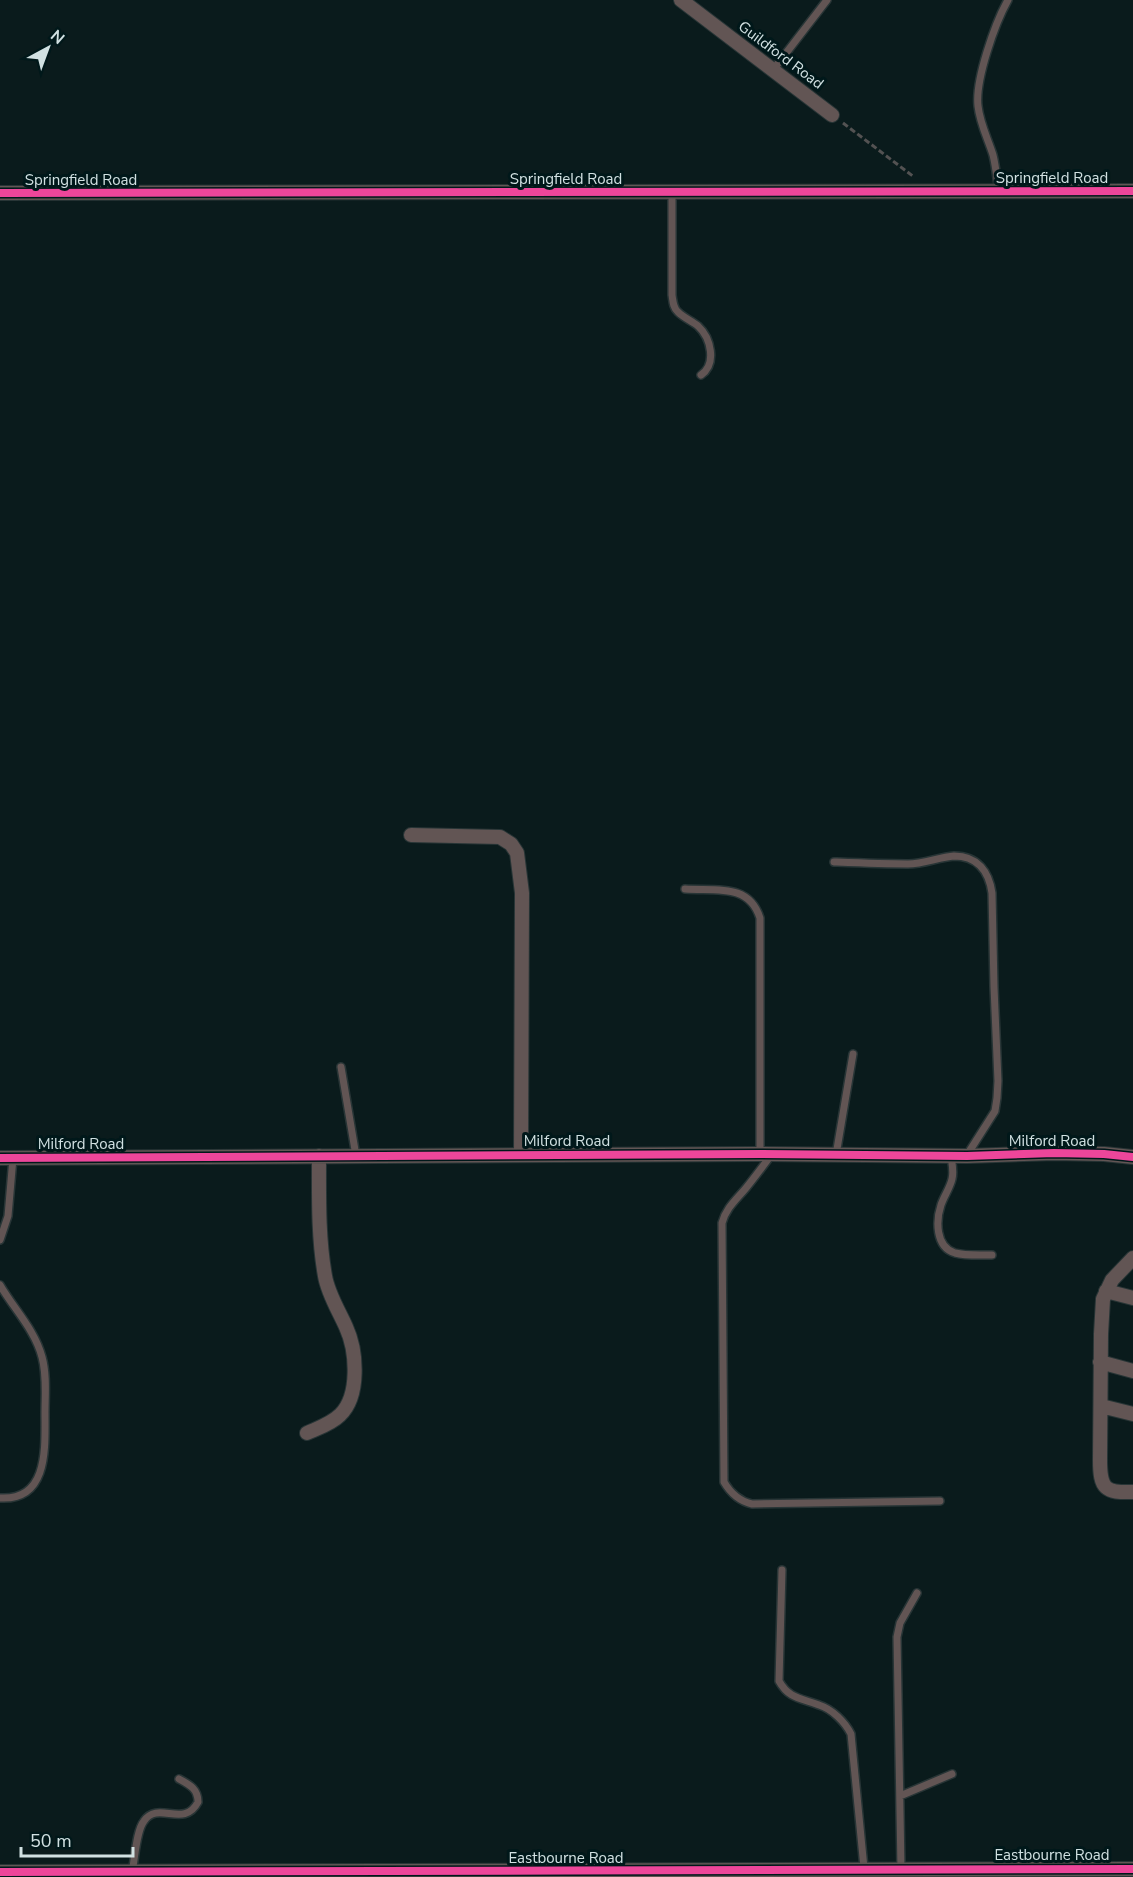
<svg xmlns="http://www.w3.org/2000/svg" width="1133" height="1877" viewBox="0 0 1133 1877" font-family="'Nunito Sans',sans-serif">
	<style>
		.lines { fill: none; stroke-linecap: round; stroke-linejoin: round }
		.lane-casing { stroke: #283536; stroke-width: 10 }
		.street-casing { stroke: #283536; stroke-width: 16 }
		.path { stroke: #535252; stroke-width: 3; stroke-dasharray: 6 3; stroke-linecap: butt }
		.lane { stroke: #625554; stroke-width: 7 }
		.street { stroke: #625554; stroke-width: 14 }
		.cycleway-casing { stroke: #00181a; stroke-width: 11 }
		.cycleway { stroke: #ed469a; stroke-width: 8 }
		.labels { text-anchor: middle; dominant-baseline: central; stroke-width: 6; stroke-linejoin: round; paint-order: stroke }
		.street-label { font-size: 15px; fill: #d1e1e2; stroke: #00181a }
	</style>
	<rect width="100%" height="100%" fill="#0a1b1c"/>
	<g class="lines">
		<defs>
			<path id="lane" d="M773,70L827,0
				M999,192C997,180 996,167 993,155C988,139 980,124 978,106C975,80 995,23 1008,0
				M672,193V295C673,301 673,308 678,312C684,318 692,321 698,326C711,338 717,364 701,375
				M834,862C859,863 883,864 908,864C924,864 939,857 954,856C978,856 989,872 992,893L994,987L998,1081L997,1098L995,1111L967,1155
				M685,889C716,891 749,883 760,918V1154
				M341,1067L356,1156
				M772,1154C763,1166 755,1177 746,1188C736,1200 726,1208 722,1223L724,1482C731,1494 739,1501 752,1504L940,1501
				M836,1155L853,1054
				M951,1156C952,1163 954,1172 952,1179C950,1188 944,1196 941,1205C936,1220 935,1247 955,1253C966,1256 980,1255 992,1255
				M0,1240L8,1216L13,1158
				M0,1285C14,1309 35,1330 42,1357C47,1375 45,1395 45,1413C45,1447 49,1501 0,1498
				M782,1570L779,1681C789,1699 801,1698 819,1705C832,1709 845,1722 851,1734L864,1868
				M900,1796L952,1774
				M901,1869L897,1637L900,1623L917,1593
				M132,1872C135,1859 136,1831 144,1821C158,1800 184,1829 198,1802C198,1789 190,1785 179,1779"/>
			<path id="street" d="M681,0L832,115
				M0,193L1133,191
				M411,835L500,837L511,844L517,853L522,893L521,1155
				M0,1158L760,1154L967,1156L1054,1153L1104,1154L1133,1157
				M1133,1258L1112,1280L1103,1299L1101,1334L1100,1460C1100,1489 1105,1493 1133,1492
				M1106,1291L1133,1298
				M1100,1362L1133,1371
				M1101,1406L1133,1414
				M307,1433C318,1428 331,1424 340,1415C360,1396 357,1351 346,1327C339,1311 328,1294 325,1276C318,1237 319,1196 319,1156
				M0,1872C378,1872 755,1869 1133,1869"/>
		</defs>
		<!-- lane casing -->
		<use href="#lane" class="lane-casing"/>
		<!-- street casing -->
		<use href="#street" class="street-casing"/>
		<!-- path -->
		<path class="path" d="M843,123L914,177"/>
		<!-- lane -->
		<use href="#lane" class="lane"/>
		<!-- street -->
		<use href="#street" class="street"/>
		<defs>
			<path id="cycleway" d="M0,193L1133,191
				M0,1158L760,1154L967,1156L1054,1153L1104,1154L1133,1157
				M0,1872C378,1872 755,1869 1133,1869"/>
		</defs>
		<!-- cycleway casing -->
		<use href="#cycleway" class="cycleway-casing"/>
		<!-- cycleway -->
		<use href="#cycleway" class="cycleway"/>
	</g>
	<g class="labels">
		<!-- street labels -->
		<g class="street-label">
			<text transform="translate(781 55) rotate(37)">Guildford Road</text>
			<text x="1052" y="178">Springfield Road</text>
			<text x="566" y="179">Springfield Road</text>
			<text x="81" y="180">Springfield Road</text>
			<text x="567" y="1141">Milford Road</text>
			<text x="1052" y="1141">Milford Road</text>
			<text x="81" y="1144">Milford Road</text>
			<text x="1052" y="1855">Eastbourne Road</text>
			<text x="566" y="1858">Eastbourne Road</text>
		</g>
	</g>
	<!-- north arrow -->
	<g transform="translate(48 48) rotate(41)" stroke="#00181a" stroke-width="4.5" paint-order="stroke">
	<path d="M0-4.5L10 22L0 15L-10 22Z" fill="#d1e1e2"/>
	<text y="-9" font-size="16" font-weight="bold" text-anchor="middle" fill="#d1e1e2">N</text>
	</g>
	<!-- scale -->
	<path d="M21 1847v9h112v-9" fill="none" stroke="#d1e1e2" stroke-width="3"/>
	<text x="30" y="1847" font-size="18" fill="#d1e1e2" stroke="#00181a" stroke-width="4.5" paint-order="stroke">50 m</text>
</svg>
